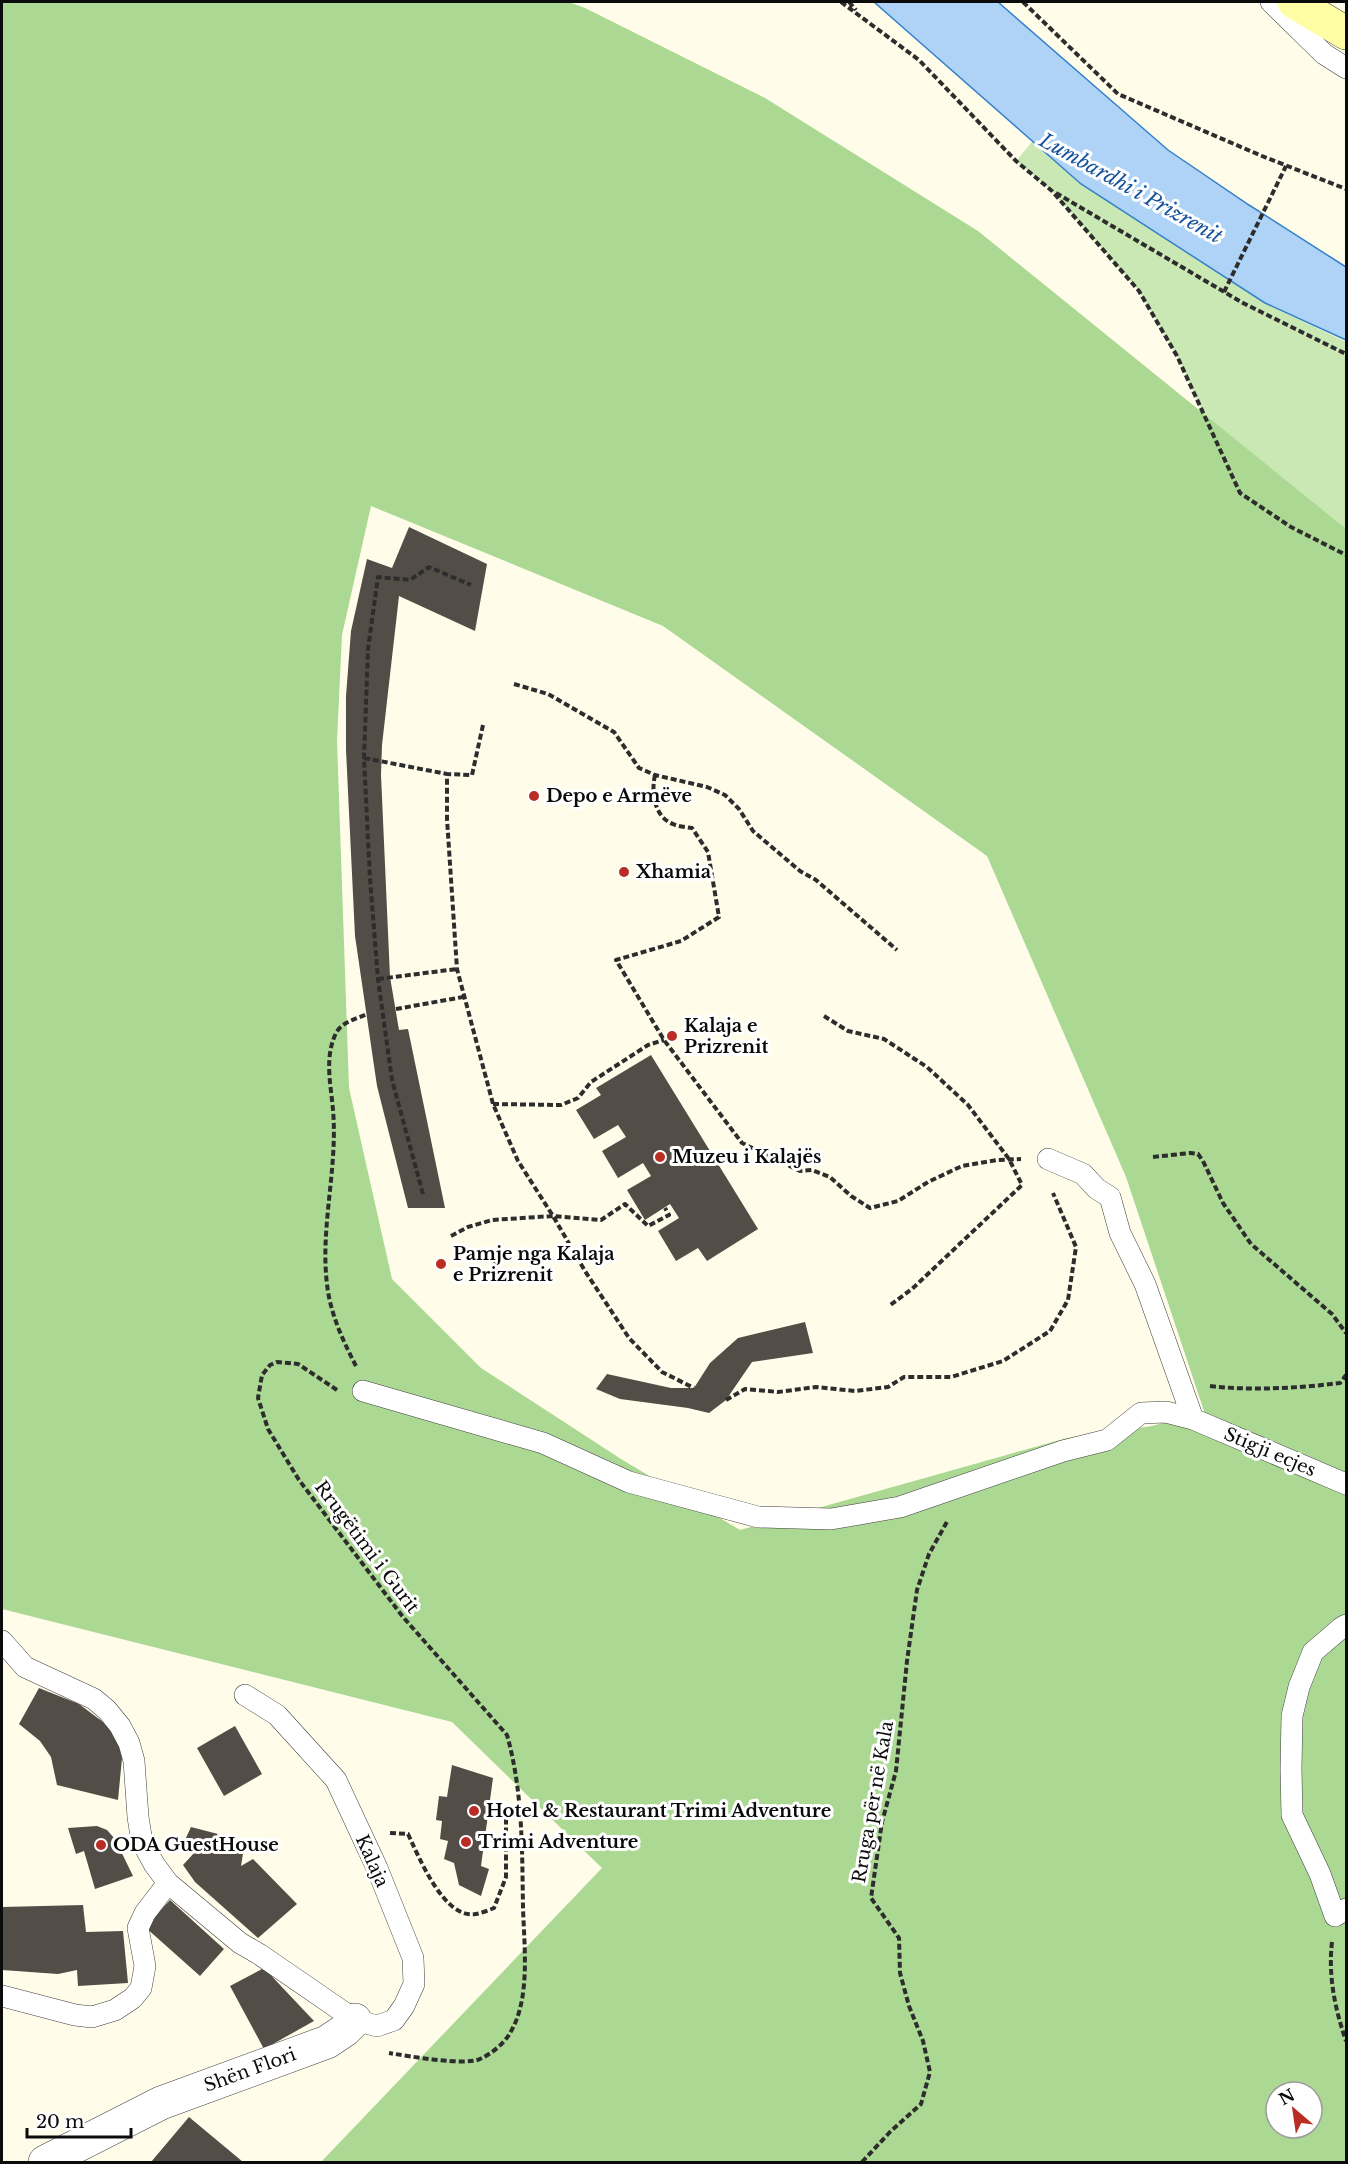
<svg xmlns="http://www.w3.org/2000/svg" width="1348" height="2164" viewBox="0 0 1348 2164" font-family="'Libre Baskerville',serif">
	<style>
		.green { fill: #c9e8b4 }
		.forest { fill: #abd993; fill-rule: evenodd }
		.water { fill: #aed3f6; stroke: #3580cc; stroke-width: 1.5 }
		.building { fill: #534d47 }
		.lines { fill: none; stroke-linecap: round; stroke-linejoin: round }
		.service-casing { stroke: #3e3e3e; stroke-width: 22 }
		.minor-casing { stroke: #3e3e3e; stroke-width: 34 }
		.secondary-casing { stroke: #2d2d2d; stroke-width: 34 }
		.path { stroke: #2d2d2d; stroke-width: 4; stroke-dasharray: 6 3; stroke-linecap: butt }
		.service { stroke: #fff; stroke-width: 21 }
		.minor { stroke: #fff; stroke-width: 33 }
		.secondary { stroke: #fffea4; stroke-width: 33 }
		.poi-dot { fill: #b92d24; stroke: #fff; stroke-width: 2 }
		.labels { text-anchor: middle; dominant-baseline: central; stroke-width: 6; stroke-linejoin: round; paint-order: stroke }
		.poi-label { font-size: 18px; font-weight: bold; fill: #0b0b0b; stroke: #fff; text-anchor: start }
		.street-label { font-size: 18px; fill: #0b0b0b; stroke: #fff }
		.water-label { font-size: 20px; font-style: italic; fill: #16539b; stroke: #fff }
	</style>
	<rect width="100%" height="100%" fill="#fffde9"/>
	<!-- green -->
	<path class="green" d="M1037,136L1233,283L1265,303L1346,342V555L1240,493L1177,356L1139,291L1052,191L1016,161Z"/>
	<!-- forest -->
	<path class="forest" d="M2,2H569L585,8L765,98L978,231L1346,529V2162H321L602,1868L452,1722L2,1609ZM371,506L663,626L987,856L1126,1177L1204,1411L1152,1426L1067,1438L740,1530L621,1459L481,1368L392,1279L349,1088L337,740L342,635ZM1276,2092H1312V2128H1276Z"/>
	<!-- water -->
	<path class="water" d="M874,2H998L1168,150L1249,205L1346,267V340L1265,303L1081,184Z"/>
	<!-- building -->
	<path class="building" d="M409,527L487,564L475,631L399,596L382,745L381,775L390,977L399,1030L408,1029L445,1208H408L377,1086L355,936L346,750V696L351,631L367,559L392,568Z
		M651,1055L758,1229L707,1261L698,1248L676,1261L658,1231L679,1218L670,1204L645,1220L627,1190L651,1176L643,1163L618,1178L602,1151L626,1137L618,1125L594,1139L576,1110L601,1095L596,1088Z
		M805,1322L813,1353L752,1362L726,1400L709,1413L688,1408L620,1399L596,1389L607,1374L671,1388H694L710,1363L738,1338Z
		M39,1688L79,1704L115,1731L122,1758L118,1800L57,1785L51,1757L40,1741L19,1724Z
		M235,1726L262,1774L224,1796L197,1748Z
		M452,1765L493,1778L481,1866L489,1869L481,1896L459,1885L454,1863L444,1859L448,1841L440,1839L442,1821L436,1820L439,1796L447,1797Z
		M97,1826L107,1830L115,1839L133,1876L95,1889L84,1851L76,1854L68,1828Z
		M191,1827L245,1841L241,1866L253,1859L297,1904L258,1938L195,1882L183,1865L195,1852L185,1840Z
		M170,1900L224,1949L200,1976L145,1927Z
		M83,1905L86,1932L123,1931L128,1983L78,1986L77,1970L58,1974L2,1970V1907Z
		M264,1968L314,2021L264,2049L230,1986Z
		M189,2117L243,2162H151Z"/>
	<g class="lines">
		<defs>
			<path id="service" d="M1271,2L1324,54L1346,68
				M1048,1159L1083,1174L1097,1189L1110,1197L1120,1233L1145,1284L1193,1419
				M363,1391L543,1443L629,1482L758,1517L831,1519L900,1507L1063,1451L1107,1440L1141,1413L1166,1412L1193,1419L1346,1484
				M1346,1625L1341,1628L1313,1652L1299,1687L1292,1716L1291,1769L1292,1815L1320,1874L1335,1916L1346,1909
				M2,1641L25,1667L94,1699L107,1710L120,1726L129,1743L134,1761L138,1817L142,1842L154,1864L168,1883L240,1943L259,1954L355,2020L377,2026L394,2020L404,2006L414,1984L413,1958L377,1868L336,1780L277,1715L245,1695
				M2,1996L75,2015L92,2017L115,2010L133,1998L141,1988L145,1966L138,1928L145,1913L168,1883"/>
			<path id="minor" d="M45,2162L161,2103L327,2042L345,2030L355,2020"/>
			<path id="secondary" d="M1294,2L1346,33"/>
		</defs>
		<!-- service casing -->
		<use href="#service" class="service-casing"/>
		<!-- minor casing -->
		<use href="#minor" class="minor-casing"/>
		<!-- secondary casing -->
		<use href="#secondary" class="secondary-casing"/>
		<!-- path -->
		<path class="path" d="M841,2L919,60L1016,161L1052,191L1139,291L1177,356L1240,493L1291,527L1346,555
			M849,2L856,10
			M1023,2L1118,94L1262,156L1346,189
			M1056,193L1243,303L1346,354
			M1224,292L1286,166
			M514,684L548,694L614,732L639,768L655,775L707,787L725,795L739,809L753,831L800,871L816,880L897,950
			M483,725L472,775L447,774V819L457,969L493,1104L518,1161L553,1216L585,1271L629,1338L662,1372L694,1388
			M364,758L447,774
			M655,775C651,792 654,817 673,824C679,827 686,827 692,828L708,852L719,917L681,941L616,960L664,1040L742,1143L800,1171L812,1170L830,1177L851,1196L870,1208L898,1201L928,1182L962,1166L997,1160L1021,1159
			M378,979L457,969
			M396,1009L463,997
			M824,1016L848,1031L884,1039L927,1067L968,1105L1009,1159L1022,1185L912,1289L889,1306
			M493,1104L561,1105L578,1098L591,1082L648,1045L664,1040
			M1153,1157L1190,1153L1198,1154L1203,1161L1223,1203L1251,1244L1332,1314L1346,1333
			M423,1194L392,1080L378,979L370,879L364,758L368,649L378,577L410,580L429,567L471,585
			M451,1236L468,1227L492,1220L553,1216L601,1220L625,1204L648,1226L669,1215L665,1208
			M356,1366C343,1341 330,1313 327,1284C320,1227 338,1168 333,1110C331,1085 324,1058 336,1033C342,1022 356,1019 367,1014
			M1210,1386C1253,1391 1298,1388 1340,1383L1346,1375
			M337,1390L298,1364L277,1362L270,1365L262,1375L258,1398L268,1429L299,1480L403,1617L507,1735C523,1792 522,1849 523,1907C524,1945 531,1999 510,2033C504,2044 491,2054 480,2059C466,2066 407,2056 389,2053
			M726,1400L745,1389L778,1392L816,1387L855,1391L888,1387L904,1377H951L1003,1361L1050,1331L1068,1300L1076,1247L1053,1193
			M390,1833L408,1834C419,1857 444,1920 476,1914C482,1913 489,1910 494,1908L506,1877V1813
			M1332,1942C1328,1976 1335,2009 1346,2041
			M862,2162L890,2132L921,2104L930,2072L923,2041L909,2006L900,1973L899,1938L871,1898L882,1822L896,1771L907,1661L917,1590L929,1554L948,1520"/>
		<!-- service -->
		<use href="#service" class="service"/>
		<!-- minor -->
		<use href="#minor" class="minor"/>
		<!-- secondary -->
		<use href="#secondary" class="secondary"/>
	</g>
	<!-- markers -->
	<g class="poi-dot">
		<circle cx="534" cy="796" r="6"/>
		<circle cx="624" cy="872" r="6"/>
		<circle cx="672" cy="1036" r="6"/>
		<circle cx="660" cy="1157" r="6"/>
		<circle cx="441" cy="1264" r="6"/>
		<circle cx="474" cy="1811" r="6"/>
		<circle cx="466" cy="1842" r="6"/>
		<circle cx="101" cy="1845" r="6"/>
	</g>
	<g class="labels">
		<!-- poi labels -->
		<g class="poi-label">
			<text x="546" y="796">Depo e Armëve</text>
			<text x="636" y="872">Xhamia</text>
			<text x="684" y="1026">Kalaja e<tspan x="684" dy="21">Prizrenit</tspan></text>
			<text x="672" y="1157">Muzeu i Kalajës</text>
			<text x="453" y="1254">Pamje nga Kalaja<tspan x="453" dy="21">e Prizrenit</tspan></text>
			<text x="486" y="1811">Hotel &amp; Restaurant Trimi Adventure</text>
			<text x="478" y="1842">Trimi Adventure</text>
			<text x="113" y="1845">ODA GuestHouse</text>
		</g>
		<!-- street labels -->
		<g class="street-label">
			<text transform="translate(1270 1452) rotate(23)">Stigji ecjes</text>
			<text transform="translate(367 1547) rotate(53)">Rrugëtimi i Gurit</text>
			<text transform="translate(873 1802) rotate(-80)">Rruga për në Kala</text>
			<text transform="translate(372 1861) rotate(66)">Kalaja</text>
			<text transform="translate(250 2070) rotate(-20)">Shën Flori</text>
		</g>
		<!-- water labels -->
		<g class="water-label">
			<text transform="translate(1131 188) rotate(29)">Lumbardhi i Prizrenit</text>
		</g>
	</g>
	<!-- border -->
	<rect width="1348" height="2164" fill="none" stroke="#0b0b0b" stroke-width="6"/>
	<!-- north arrow -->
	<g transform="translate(1294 2110) rotate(331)"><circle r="28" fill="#ffffff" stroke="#9d9d9d" stroke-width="1.5"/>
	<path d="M0-4.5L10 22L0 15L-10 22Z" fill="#b92d24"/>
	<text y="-9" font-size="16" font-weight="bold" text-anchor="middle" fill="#0b0b0b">N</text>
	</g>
	<!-- scale -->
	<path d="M27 2128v9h104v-9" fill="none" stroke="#0b0b0b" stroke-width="3"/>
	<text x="36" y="2128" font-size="18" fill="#0b0b0b" stroke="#ffffff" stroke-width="4.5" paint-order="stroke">20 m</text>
</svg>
